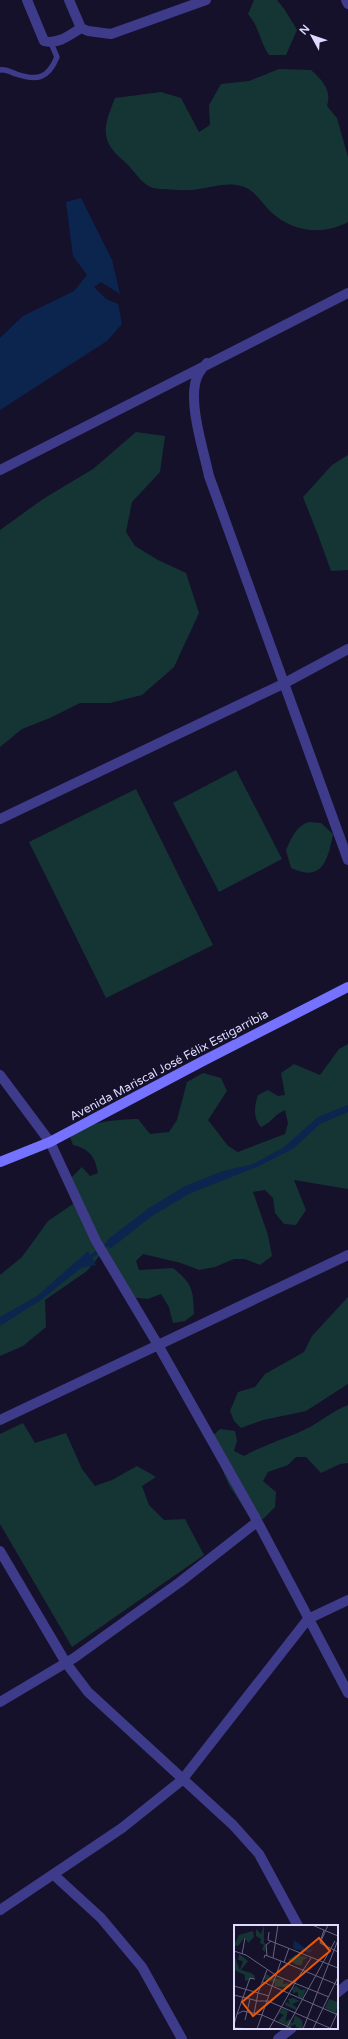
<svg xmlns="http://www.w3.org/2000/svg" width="348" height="2039" viewBox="0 0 348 2039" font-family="'Varela Round',sans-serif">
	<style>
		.green { fill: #143534 }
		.water { fill: #0c254f }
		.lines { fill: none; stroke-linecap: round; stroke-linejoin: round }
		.stream { stroke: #0c254f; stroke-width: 4 }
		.service { stroke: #3e3b8b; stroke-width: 5.5 }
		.minor { stroke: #3e3b8b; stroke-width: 10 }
		.secondary { stroke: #7572ff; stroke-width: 10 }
		.labels { text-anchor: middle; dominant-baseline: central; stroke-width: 3; stroke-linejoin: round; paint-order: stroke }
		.street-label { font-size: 12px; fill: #dfdbff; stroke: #15112b }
		.inset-road { fill: none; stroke: #666280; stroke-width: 1 }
		.view { fill: #e8590c; fill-opacity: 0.15; stroke: #e8590c; stroke-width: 2 }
		.inset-edge { fill: none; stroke: #dfdbff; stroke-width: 2 }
	</style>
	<rect width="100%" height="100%" fill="#15112b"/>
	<!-- green -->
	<path class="green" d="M254,0H277L285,10L297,30L286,55H269C259,40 260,28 248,14Z
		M279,69L311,70C322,80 332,90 327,106L337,118L348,157V222C322,236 292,232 270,211C262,203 253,188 241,186C227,182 212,187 199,189C188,191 176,190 165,189C162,189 157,189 153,188C141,184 134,170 125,162C98,140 104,126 115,98L161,92L181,98L199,132L210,125L209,105L221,84L249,81Z
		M136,432L165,436L160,472L132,502L126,532L135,546L158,560L186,573L199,613L174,667L142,695L110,703H80L50,718L22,729L0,747V530L43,499L93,469Z
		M348,455V570L331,571L318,535L303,497L332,465Z
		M236,770L282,859L219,892L173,803Z
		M136,789L213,945L106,998L29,842Z
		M310,822L321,823L333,834C328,859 323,883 291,868L286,850C291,839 297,824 310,822Z
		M348,1044V1189L294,1180L306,1210L296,1225L284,1224L275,1213L273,1198L265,1190L253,1192L268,1235L272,1256L260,1265L245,1259H234L215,1267L199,1270L181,1263L143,1254L136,1261L139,1270L173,1268C193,1284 193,1290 194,1314L185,1321L173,1323L169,1307L161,1294L148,1299L128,1297L71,1178L82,1167L90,1176L98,1173C95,1157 90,1149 73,1145L70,1137C84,1122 118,1119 138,1119L150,1134L169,1132L177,1120L187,1082L203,1073L221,1078L227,1091L208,1120L228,1146L238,1152L285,1134L288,1123L285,1110C275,1114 271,1123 261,1127C253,1118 254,1107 258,1095L268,1090L278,1096L285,1095L281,1073L294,1064L320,1075L339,1049Z
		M73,1204L101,1254L87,1271L45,1300L46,1327L23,1346L0,1356V1275L22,1257L48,1221Z
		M348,1297V1384L306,1411L263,1420L241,1428L234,1421L230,1411L238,1392L255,1387L265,1374L304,1352L312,1336Z
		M348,1405V1463L340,1464L321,1473L306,1457H296L288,1465L268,1472L263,1481L276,1492L275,1507L263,1519H251L229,1485L209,1439L220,1429L235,1431L237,1441L234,1451L244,1456C265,1444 289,1438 310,1427C324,1419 333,1411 348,1405Z
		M23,1423L35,1443L66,1433L82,1469L95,1486L112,1480L137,1466L156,1477L142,1486L149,1505L164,1520L185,1519L204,1555L72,1647L0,1524V1434Z"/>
	<!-- water -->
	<path class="water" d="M81,198L112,260L120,294L101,282L94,287L106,299L118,304L122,324L107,341L0,410V338L23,316L74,291L87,275L73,256L66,202Z
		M348,1105V1112L320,1124L293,1149L259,1166L189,1194L152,1216L110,1249L107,1240L149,1208L185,1186L223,1171L253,1164L284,1147L318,1117Z
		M88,1251L96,1265L81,1268L41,1300L0,1326V1317L37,1296Z"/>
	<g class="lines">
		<!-- stream -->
		<path class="stream" d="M88,1259L113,1240"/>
		<!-- service -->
		<path class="service" d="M0,70C5,69 11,72 16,74C37,81 48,79 57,57L51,43"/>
		<!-- minor -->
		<path class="minor" d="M27,0L44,41C57,45 70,35 81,28
			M69,0L81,28L88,31L111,34L206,0
			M346,0L348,4
			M207,363C204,366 201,370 199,373C185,396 204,451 209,476L348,860
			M0,470L348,293
			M0,819L283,684L348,649
			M0,1075L50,1142L96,1241L158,1345L255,1517L348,1693
			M0,1420L348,1255
			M0,1551L66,1663L88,1692L233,1825L259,1854L298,1926
			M0,1702L74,1658L180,1582L257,1522
			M54,1875L101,1918L142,1967L182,2039
			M0,1910L122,1828L182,1780L308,1619L348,1600
			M337,1993L348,1984
			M278,2039L292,2028"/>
		<!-- secondary -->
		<path class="secondary" d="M0,1162L50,1142L203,1061L348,987"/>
	</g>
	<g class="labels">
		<!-- street labels -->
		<g class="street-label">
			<text transform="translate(169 1065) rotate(-28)">Avenida Mariscal José Félix Estigarribia</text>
		</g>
	</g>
	<!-- overview -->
	<g transform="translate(234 1925)">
		<rect width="104" height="104" fill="#15112b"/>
		<path d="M30,0V18L32,19L31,27L28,24L30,20L26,18L27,14L22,11V4L27,9ZM19,6L20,12L14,18L11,12L4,21L0,20L5,10ZM5,29L14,36L7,45L17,48L21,51L19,54L11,56V50L0,45L1,32L6,45L9,36L4,35ZM61,30L73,32V33L69,35L68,40H63L54,35ZM33,49L37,53L50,54L49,59L54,58L57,63L40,61L41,57L29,54ZM62,61L67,65L72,64L68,74L64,72V67L59,68L58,63ZM59,73L66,76L58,79L63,83L62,85L51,80L52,77L56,79L54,74ZM95,74L104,77L102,89L91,83ZM48,83L54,86L51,97L56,94V97L59,98L61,90L68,95L69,104L62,102L61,99L56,102L44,96L50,90L46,88L41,95Z" fill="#143534"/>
		<path d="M60,15L72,24L77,25L79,22L78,26L75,28L59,23Z" fill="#0c254f"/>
		<path class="inset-road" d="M78,0L104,11M94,0L86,18L104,27M35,7L34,15L104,43M86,17L90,5M0,26L12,30L43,51L95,72M8,29L11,13M33,31L32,20L37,16M30,33L31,30L47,36L104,60M39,33L44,0M50,37L55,23M29,57L104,90M60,59L77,33M0,61L35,71M0,70L24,76H34L98,104M3,89L16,53L21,54M20,89L24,68L33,45M11,95L16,74M0,100L3,89L9,86L28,90L59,104M0,103L21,104M23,104L47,36M35,104L61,58M52,104L101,16M69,104L104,15M79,104L104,52M96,104L104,86"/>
		<path class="view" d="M85,13L96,26L19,91L8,77Z"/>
		<rect width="104" height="104" class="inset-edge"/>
	</g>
	<!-- north arrow -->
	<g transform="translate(312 36) rotate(310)" stroke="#15112b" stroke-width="3" paint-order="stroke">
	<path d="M0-3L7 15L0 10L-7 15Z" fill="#dfdbff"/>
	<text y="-6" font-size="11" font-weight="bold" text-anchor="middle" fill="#dfdbff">N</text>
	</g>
</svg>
